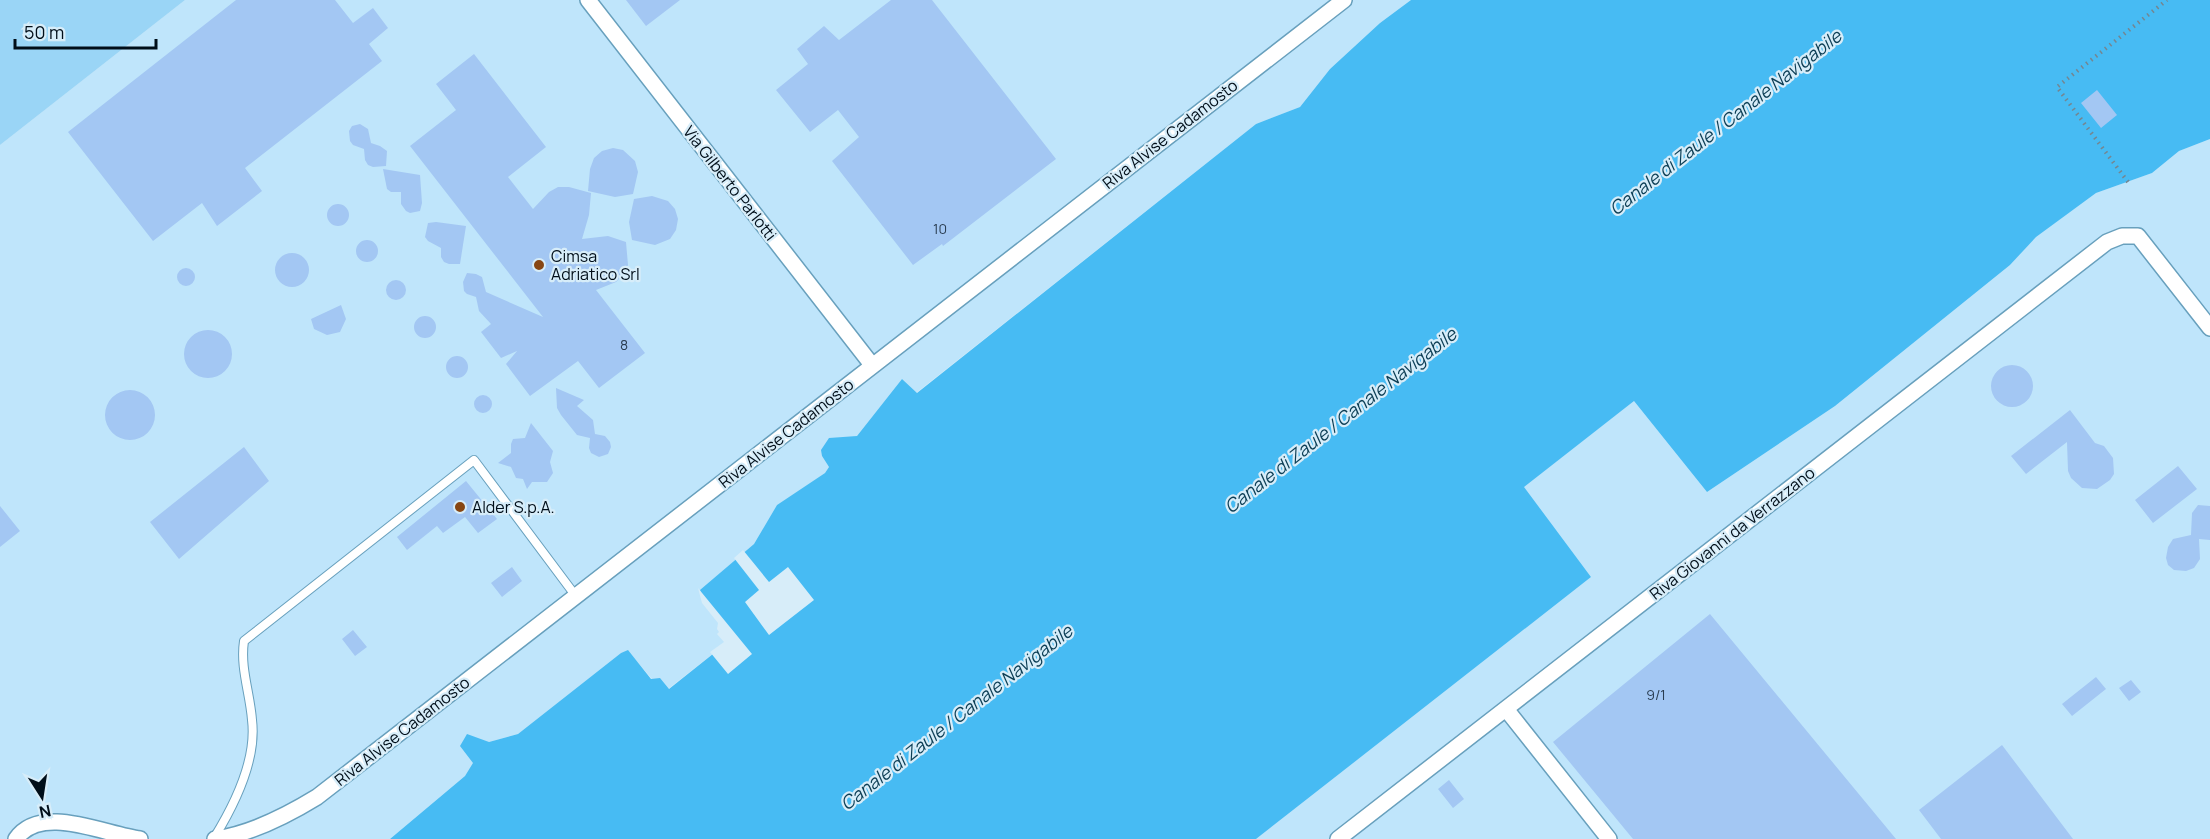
<svg xmlns="http://www.w3.org/2000/svg" width="2210" height="839" viewBox="0 0 2210 839" font-family="Manrope,sans-serif">
	<style>
		.built { fill: #bfe5fb }
		.green { fill: #9ad5f6 }
		.water { fill: #47bbf3 }
		.pier { fill: #d7edf9 }
		.building { fill: #a3c7f3 }
		.lines { fill: none; stroke-linecap: round; stroke-linejoin: round }
		.service-casing { stroke: #68a0bd; stroke-width: 10 }
		.minor-casing { stroke: #68a0bd; stroke-width: 18 }
		.path { stroke: #748691; stroke-width: 4; stroke-dasharray: 1.5 4.5; stroke-linecap: butt }
		.service { stroke: #fff; stroke-width: 8 }
		.minor { stroke: #fff; stroke-width: 15 }
		.poi-dot { fill: #874613; stroke: #d7edf9; stroke-width: 2 }
		.labels { text-anchor: middle; dominant-baseline: central; stroke-width: 4.5; stroke-linejoin: round; paint-order: stroke }
		.number-label { font-size: 14px; fill: #293c50 }
		.street-label { font-size: 16px; fill: #000e19; stroke: #d7edf9 }
		.poi-label { font-size: 16px; fill: #000e19; stroke: #d7edf9; text-anchor: start }
		.water-label { font-size: 18px; font-style: italic; fill: #0b3d54; stroke: #d7edf9 }
	</style>
	<rect width="100%" height="100%" fill="#d7edf9"/>
	<!-- built -->
	<path class="built" d="M185,0H1411L1380,23L1330,69L1300,107L1256,124L916,393L902,379L857,436L822,456L829,467L825,473L777,505L754,544L701,590L722,622L728,642L668,689L652,679L628,651L621,653L518,734L489,742L465,776L390,839H0V145Z
		M2210,139V839H1256L1591,577L1523,487L1634,401L1707,492L1835,406L2010,265L2035,237L2096,193L2152,173L2179,151Z"/>
	<!-- green -->
	<path class="green" d="M0,0H185L0,145Z"/>
	<!-- water -->
	<path class="water" d="M1411,0H2210V139L2179,151L2152,173L2096,193L2036,237L2010,265L1835,406L1707,492L1634,401L1524,487L1591,577L1256,839H390L465,776L473,763L460,746L467,734L489,742L518,734L621,653L628,650L651,679L660,678L669,689L728,642L722,622L704,602L700,590L754,544L777,505L825,473L829,467L822,456L821,450L829,438L857,436L902,379L917,393L1256,124L1300,107L1330,69L1380,23Z"/>
	<!-- pier -->
	<path class="pier" d="M743,550L769,582L788,567L814,600L769,635L745,602L759,590L734,558Z
		M698,588L752,654L728,674L710,652L724,642L717,634L719,632L717,629L718,623L702,603Z"/>
	<!-- building -->
	<path class="building" d="M236,0H335L353,23L373,8L388,28L369,44L382,61L245,168L262,191L217,226L202,203L153,241L68,132Z
		M626,0H680L646,26Z
		M891,0H932L1056,159L943,246L942,244L913,265L832,161L859,137L838,110L810,132L776,90L808,64L797,49L824,26L839,40Z
		M474,54L546,147L508,177L533,209L549,192L558,187H569L591,193L589,215L582,239L608,236L626,242L628,265L624,274L616,282L596,290L645,353L599,388L578,361L530,396L506,364L517,351L501,358L481,332L491,324L479,311L476,297L467,294L464,291L463,282L467,273L476,274L482,277L486,292L543,317L410,146L456,110L436,84Z
		M2097,90L2117,115L2101,128L2081,103Z
		M360,124L368,129L371,143L380,146L387,151L386,166L373,167L368,165L365,160L364,149L353,145L350,141L349,131L352,126Z
		M613,148L623,150L635,161L638,172L633,194L615,197L588,191L590,169L594,158L602,151Z
		M383,169L420,175L422,203L420,211L410,213L406,211L401,204V192H391L387,189Z
		M652,196L668,201L675,209L678,219L676,230L670,239L655,245L632,240L629,222L634,199Z
		M327 215a11 11 0 1 1 22 0a11 11 0 1 1-22 0Z
		M436,222L466,226L460,264H449L444,262L441,257V248L428,241L425,237L428,223Z
		M356 251a11 11 0 1 1 22 0a11 11 0 1 1-22 0Z
		M275 270a17 17 0 1 1 34 0a17 17 0 1 1-34 0Z
		M177 277a9 9 0 1 1 18 0a9 9 0 1 1-18 0Z
		M386 290a10 10 0 1 1 20 0a10 10 0 1 1-20 0Z
		M341,305L346,319L340,332L327,335L314,329L311,319Z
		M414 327a11 11 0 1 1 22 0a11 11 0 1 1-22 0Z
		M184 354a24 24 0 1 1 48 0a24 24 0 1 1-48 0Z
		M446 367a11 11 0 1 1 22 0a11 11 0 1 1-22 0Z
		M1991 386a21 21 0 1 1 42 0a21 21 0 1 1-42 0Z
		M556,388L584,400L577,406L593,420L595,434L605,436L610,442L611,447L608,454L599,457L591,453L589,448L590,438L577,435L561,415L557,408Z
		M105 415a25 25 0 1 1 50 0a25 25 0 1 1-50 0Z
		M474 404a9 9 0 1 1 18 0a9 9 0 1 1-18 0Z
		M2070,410L2095,443L2104,446L2113,458L2114,474L2110,480L2097,489L2082,488L2071,478L2068,471L2067,442L2026,474L2011,456Z
		M531,423L553,451L550,462L553,473L547,482H532L527,489L523,479L516,478L511,467L498,463L511,453V444L513,439L525,438Z
		M244,447L269,481L179,559L150,522Z
		M2178,466L2197,489L2153,523L2135,500Z
		M466,481L497,519L478,533L465,517L443,533L437,526L407,550L397,537Z
		M2198,505L2210,506V540L2199,539L2200,559L2194,568L2186,571L2174,570L2168,565L2166,558L2168,547L2173,539L2191,535L2192,513Z
		M0,506L20,531L0,547Z
		M512,567L522,581L502,597L491,583Z
		M1710,614L1896,839H1633L1553,742Z
		M353,630L367,647L355,656L342,639Z
		M2096,677L2106,689L2072,716L2062,704Z
		M2131,680L2141,692L2129,701L2119,688Z
		M2002,745L2073,839H1941L1919,810Z
		M1449,780L1464,799L1453,808L1438,789Z"/>
	<g class="lines">
		<defs>
			<path id="service" d="M214,838C235,804 257,760 252,720C250,693 240,668 244,641L474,460L575,595"/>
			<path id="minor" d="M588,0L872,365
				M1506,709L1609,839
				M16,839C41,803 106,835 140,839
				M215,839C251,834 286,816 317,797L1344,0
				M1338,839L2107,242L2122,236H2138L2210,328"/>
		</defs>
		<!-- service casing -->
		<use href="#service" class="service-casing"/>
		<!-- minor casing -->
		<use href="#minor" class="minor-casing"/>
		<!-- path -->
		<path class="path" d="M2128,182L2057,87L2167,0"/>
		<!-- service -->
		<use href="#service" class="service"/>
		<!-- minor -->
		<use href="#minor" class="minor"/>
	</g>
	<!-- markers -->
	<g class="poi-dot">
		<circle cx="539" cy="265" r="6"/>
		<circle cx="460" cy="507" r="6"/>
	</g>
	<g class="labels">
		<!-- number labels -->
		<g class="number-label">
			<text x="940" y="228">10</text>
			<text x="624" y="344">8</text>
			<text x="1656" y="694">9/1</text>
		</g>
		<!-- street labels -->
		<g class="street-label">
			<text transform="translate(1170 134) rotate(-38)">Riva Alvise Cadamosto</text>
			<text transform="translate(730 183) rotate(52)">Via Gilberto Parlotti</text>
			<text transform="translate(786 433) rotate(-38)">Riva Alvise Cadamosto</text>
			<text transform="translate(1732 533) rotate(-38)">Riva Giovanni da Verrazzano</text>
			<text transform="translate(402 731) rotate(-38)">Riva Alvise Cadamosto</text>
		</g>
		<!-- poi labels -->
		<g class="poi-label">
			<text x="551" y="256">Cimsa<tspan x="551" dy="18">Adriatico Srl</tspan></text>
			<text x="472" y="507">Alder S.p.A.</text>
		</g>
		<!-- water labels -->
		<g class="water-label">
			<text transform="translate(1725 122) rotate(-38)">Canale di Zaule / Canale Navigabile</text>
			<text transform="translate(1340 420) rotate(-38)">Canale di Zaule / Canale Navigabile</text>
			<text transform="translate(956 717) rotate(-38)">Canale di Zaule / Canale Navigabile</text>
		</g>
	</g>
	<!-- north arrow -->
	<g transform="translate(42 797) rotate(168)" stroke="#d7edf9" stroke-width="4.5" paint-order="stroke">
	<path d="M0-4.5L10 22L0 15L-10 22Z" fill="#000e19"/>
	<text y="-9" font-size="16" font-weight="bold" text-anchor="middle" fill="#000e19">N</text>
	</g>
	<!-- scale -->
	<path d="M15 39v9h141v-9" fill="none" stroke="#000e19" stroke-width="3"/>
	<text x="24" y="39" font-size="18" fill="#000e19" stroke="#d7edf9" stroke-width="4.5" paint-order="stroke">50 m</text>
</svg>
